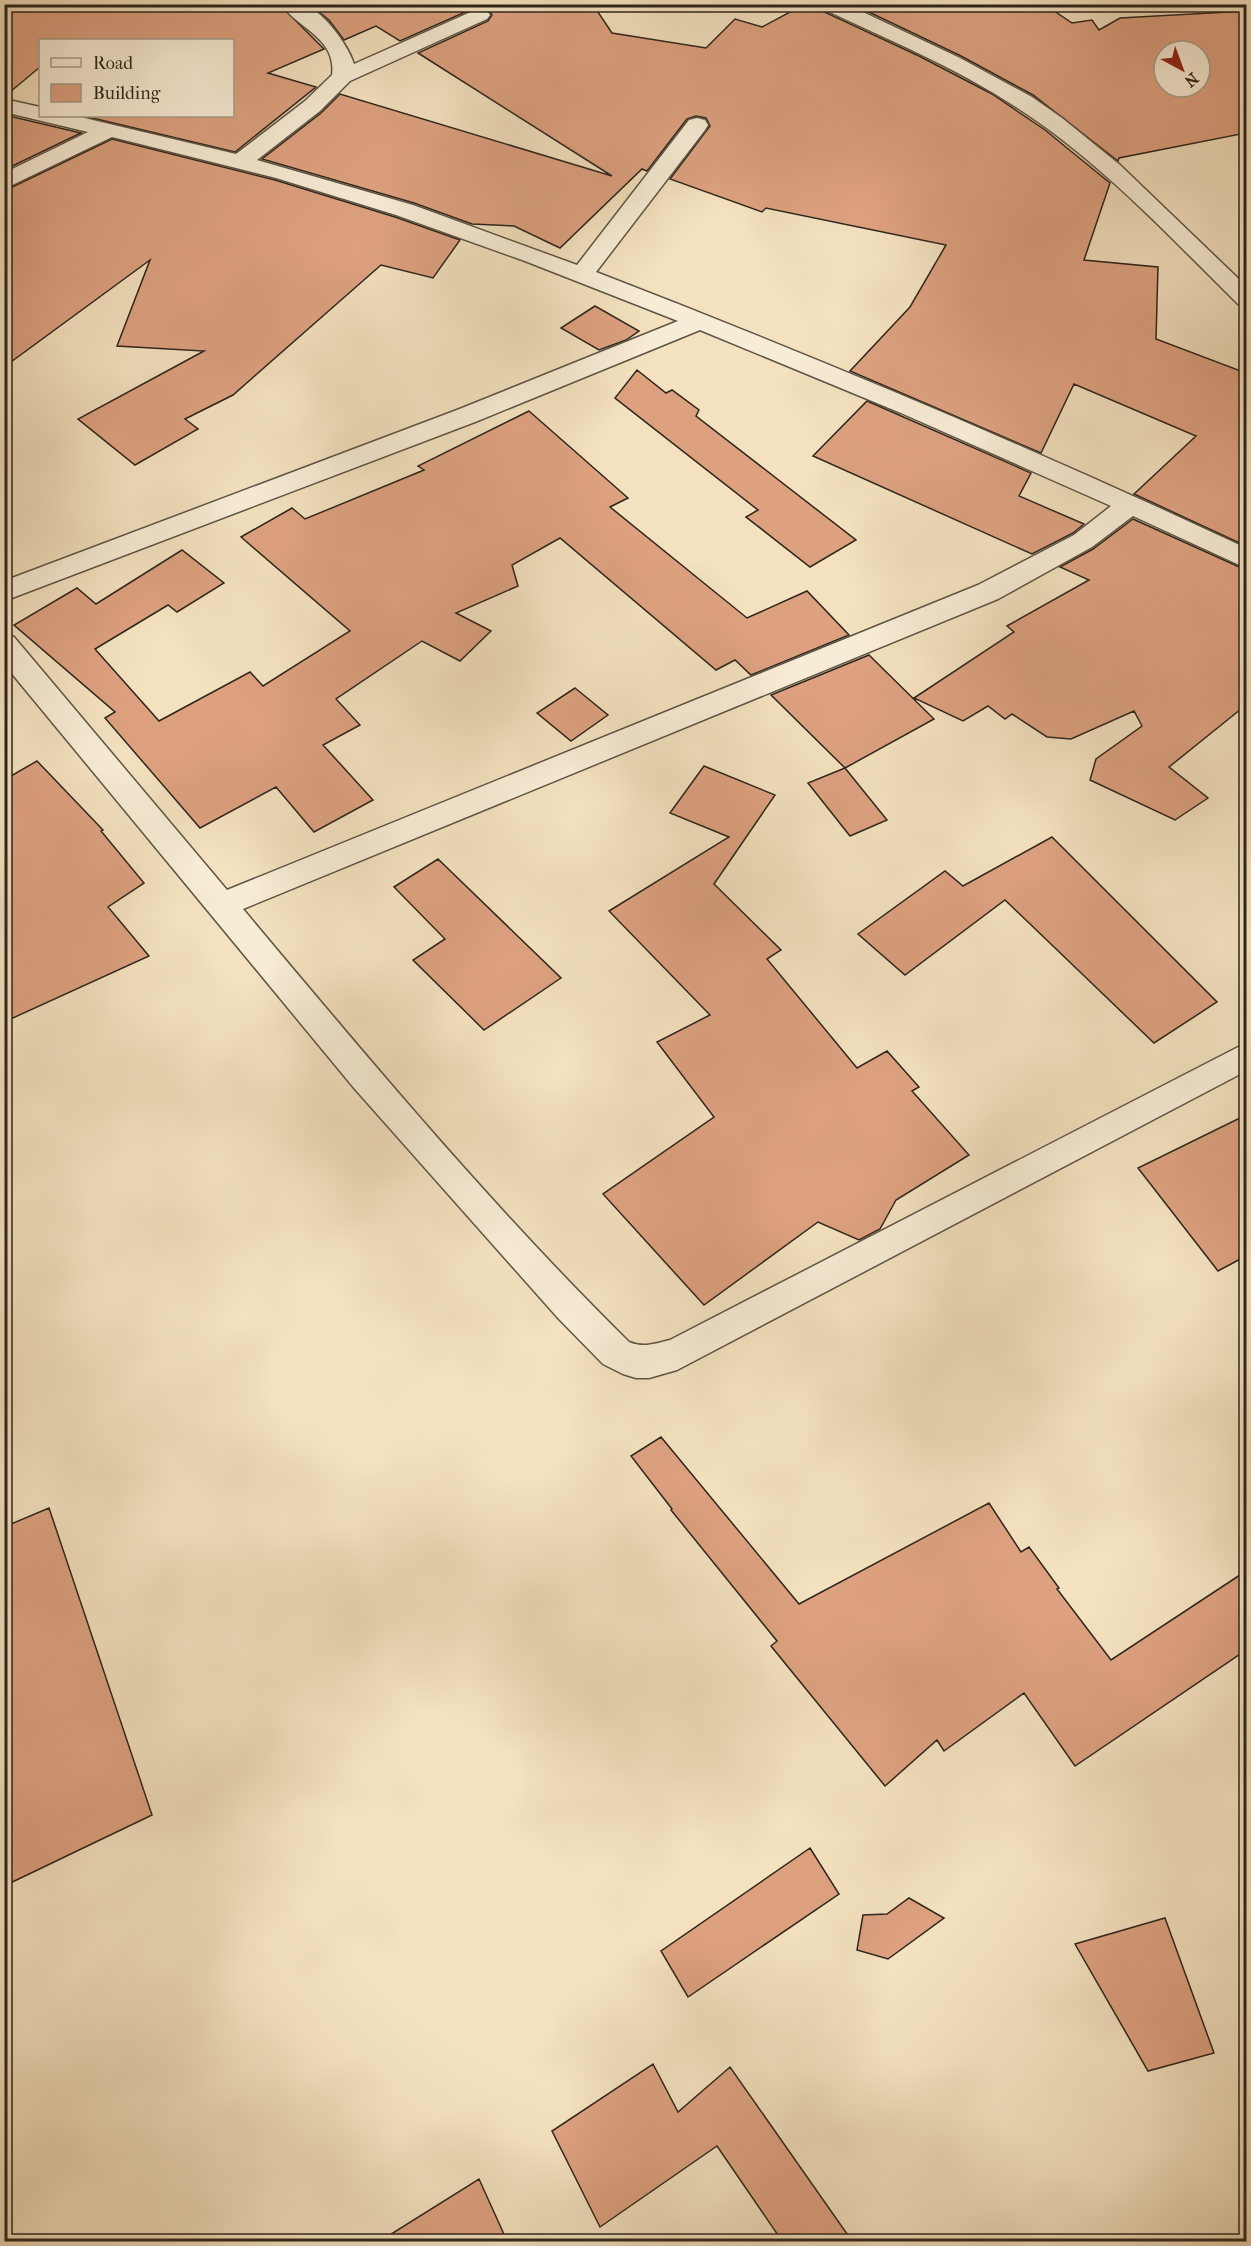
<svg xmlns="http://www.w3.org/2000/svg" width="1251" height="2246" viewBox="0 0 1251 2246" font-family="'IM FELL French Canon',serif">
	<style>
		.building { fill: #dda180; stroke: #2d251c; stroke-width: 1.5; fill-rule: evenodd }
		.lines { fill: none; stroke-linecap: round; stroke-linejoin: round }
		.minor-casing { stroke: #5e5445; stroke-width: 3 }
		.minor { fill: #f7ecd5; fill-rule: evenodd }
	</style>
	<rect width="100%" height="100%" fill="#f3e1bf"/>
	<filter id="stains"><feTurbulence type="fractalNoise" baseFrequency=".00333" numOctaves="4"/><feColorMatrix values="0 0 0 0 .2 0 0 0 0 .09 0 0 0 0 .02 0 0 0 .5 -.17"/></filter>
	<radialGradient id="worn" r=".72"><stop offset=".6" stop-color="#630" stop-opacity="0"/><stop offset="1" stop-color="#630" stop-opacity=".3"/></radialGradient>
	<!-- building -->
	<path class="building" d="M4,4H279L324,49L268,73L316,87L235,152L84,116H232V40H40V67L4,97Z
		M309,4H586L596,9L612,33L706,48L735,19L762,27L805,4H816L820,10L919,56L992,94L1045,130L1110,183L1084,260L1158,267L1156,339L1246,373V546L1134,494L1196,436L1074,384L1041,453L850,371L910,307L946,245L766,208L762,212L670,179L710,126L706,118L696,116L687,119L647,171L642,169L560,248L514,226L472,224L414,203L262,159L321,113L340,94L612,176L418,53L488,21L492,15L488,9L479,7L472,9L400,41L376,26L344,40L329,20Z
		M852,4H1044L1072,23L1092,20L1099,30L1120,18L1246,11V133L1119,158L1118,161L1033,95L961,56ZM1164,51H1200V87H1164Z
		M4,116H9L81,133L4,170Z
		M112,139L275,180L395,217L460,240L433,278L381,265L233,395L185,419L198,429L135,465L78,419L204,351L117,346L150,260L4,367V191Z
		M595,306L639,331L626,340L599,350L561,328Z
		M637,370L666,393L672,390L699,410L696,416L856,540L810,567L746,517L758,510L615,398Z
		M867,401L1031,473L1019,496L1084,524L1073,533L1032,554L813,456Z
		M529,411L628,498L610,507L747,618L807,591L849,635L751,675L735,660L716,670L560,538L512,565L518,586L456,613L491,631L460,661L422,641L336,699L360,725L323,745L373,800L314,832L276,787L200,828L105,718L115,712L14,625L77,588L96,604L182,550L224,583L177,612L168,605L95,649L159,721L250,672L263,686L350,631L241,537L292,508L305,519L424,470L418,466Z
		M1133,519L1246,570V705L1169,767L1208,798L1175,820L1090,780L1096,759L1142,726L1134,711L1071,739L1047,737L1012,714L1005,719L988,706L963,721L914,698L1014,632L1007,626L1089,580L1060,567L1093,549Z
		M869,655L934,719L845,768L771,695Z
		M575,688L608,715L571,741L537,713Z
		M37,761L103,830L101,831L144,883L108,907L149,956L4,1022V780Z
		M704,766L775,795L714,884L781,950L767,959L857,1068L887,1051L919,1087L912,1091L969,1155L896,1200L880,1229L859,1240L818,1222L704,1305L603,1194L714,1117L657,1042L710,1015L609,911L729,837L670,813Z
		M845,768L887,820L850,836L808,783Z
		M1052,837L1217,1002L1154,1043L1005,900L905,975L858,934L945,871L963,886Z
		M438,859L561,978L484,1030L413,960L445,939L394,887Z
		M1246,1115V1256L1218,1271L1138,1168Z
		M661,1437L799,1604L989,1503L1021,1552L1029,1547L1059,1588L1057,1589L1111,1660L1246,1571V1650L1075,1766L1024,1693L944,1751L937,1740L885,1786L771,1646L777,1641L671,1510L672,1509L631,1456Z
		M49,1508L152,1815L4,1886V1527Z
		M810,1848L839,1894L688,1997L661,1951Z
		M909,1898L944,1918L888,1959L857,1950L863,1915L887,1914Z
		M1165,1918L1214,2053L1148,2071L1075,1944Z
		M653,2064L678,2112L730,2067L852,2241H782L717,2146L600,2227L552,2131Z
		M479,2179L507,2241H380Z"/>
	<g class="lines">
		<defs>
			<path id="minor" d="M281,4C288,4 299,2 305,5C324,12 348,45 354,64L473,11L480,9L487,11L490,15L487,19L350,81L320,111L257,160L413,205L577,265L689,120L697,118L705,120L708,125L705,130L596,272C816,357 1033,448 1246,548V568L1133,516L1092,547L998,599L243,909C367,1057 491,1206 629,1342C643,1348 654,1344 670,1340L1246,1043V1071L677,1370L649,1378H636L623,1374L603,1364L558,1318L354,1088L4,664V634L14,637L227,890L978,585L1074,535L1111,506L901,413L700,330L475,422L4,601V581L457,410L678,321L525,261L396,215L276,178L112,137L4,189V173L88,132L4,112V99L40,107V116H76L236,154L305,101L332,75C337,38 298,29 281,4Z
				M818,4H846L960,58L1032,97L1062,118L1120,165L1246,286V306L1238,304C1168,235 1100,161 1016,107C955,67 887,39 821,8Z"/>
		</defs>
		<!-- minor casing -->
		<use href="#minor" class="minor-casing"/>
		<!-- minor -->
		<use href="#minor" class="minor"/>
	</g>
	<!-- margin -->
	<rect width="1251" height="2246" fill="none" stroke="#f3e1bf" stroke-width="24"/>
	<rect x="6" y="6" width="1239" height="2234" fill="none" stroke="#2d251c" stroke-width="3"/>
	<rect x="12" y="12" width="1227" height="2222" fill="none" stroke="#2d251c" stroke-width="1.5"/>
	<!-- legend -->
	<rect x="39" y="39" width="195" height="78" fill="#f7ecd5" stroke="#a69c8b" stroke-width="1.5"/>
	<rect x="51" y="58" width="30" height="9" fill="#f7ecd5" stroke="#a69c8b" stroke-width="1.5"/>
	<text x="93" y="69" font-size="18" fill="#2d251c">Road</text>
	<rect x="51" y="84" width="30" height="18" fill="#dda180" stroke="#a69c8b" stroke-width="1.5"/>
	<text x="93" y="99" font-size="18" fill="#2d251c">Building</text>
	<!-- north arrow -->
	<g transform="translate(1182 69) rotate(139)"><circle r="28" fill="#f7ecd5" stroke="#a69c8b" stroke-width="1.5"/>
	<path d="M0-4.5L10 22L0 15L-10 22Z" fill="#8f2418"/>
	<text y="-9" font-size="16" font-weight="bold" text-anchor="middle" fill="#2d251c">N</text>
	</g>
	<rect width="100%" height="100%" filter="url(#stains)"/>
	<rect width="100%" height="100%" fill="url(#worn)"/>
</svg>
